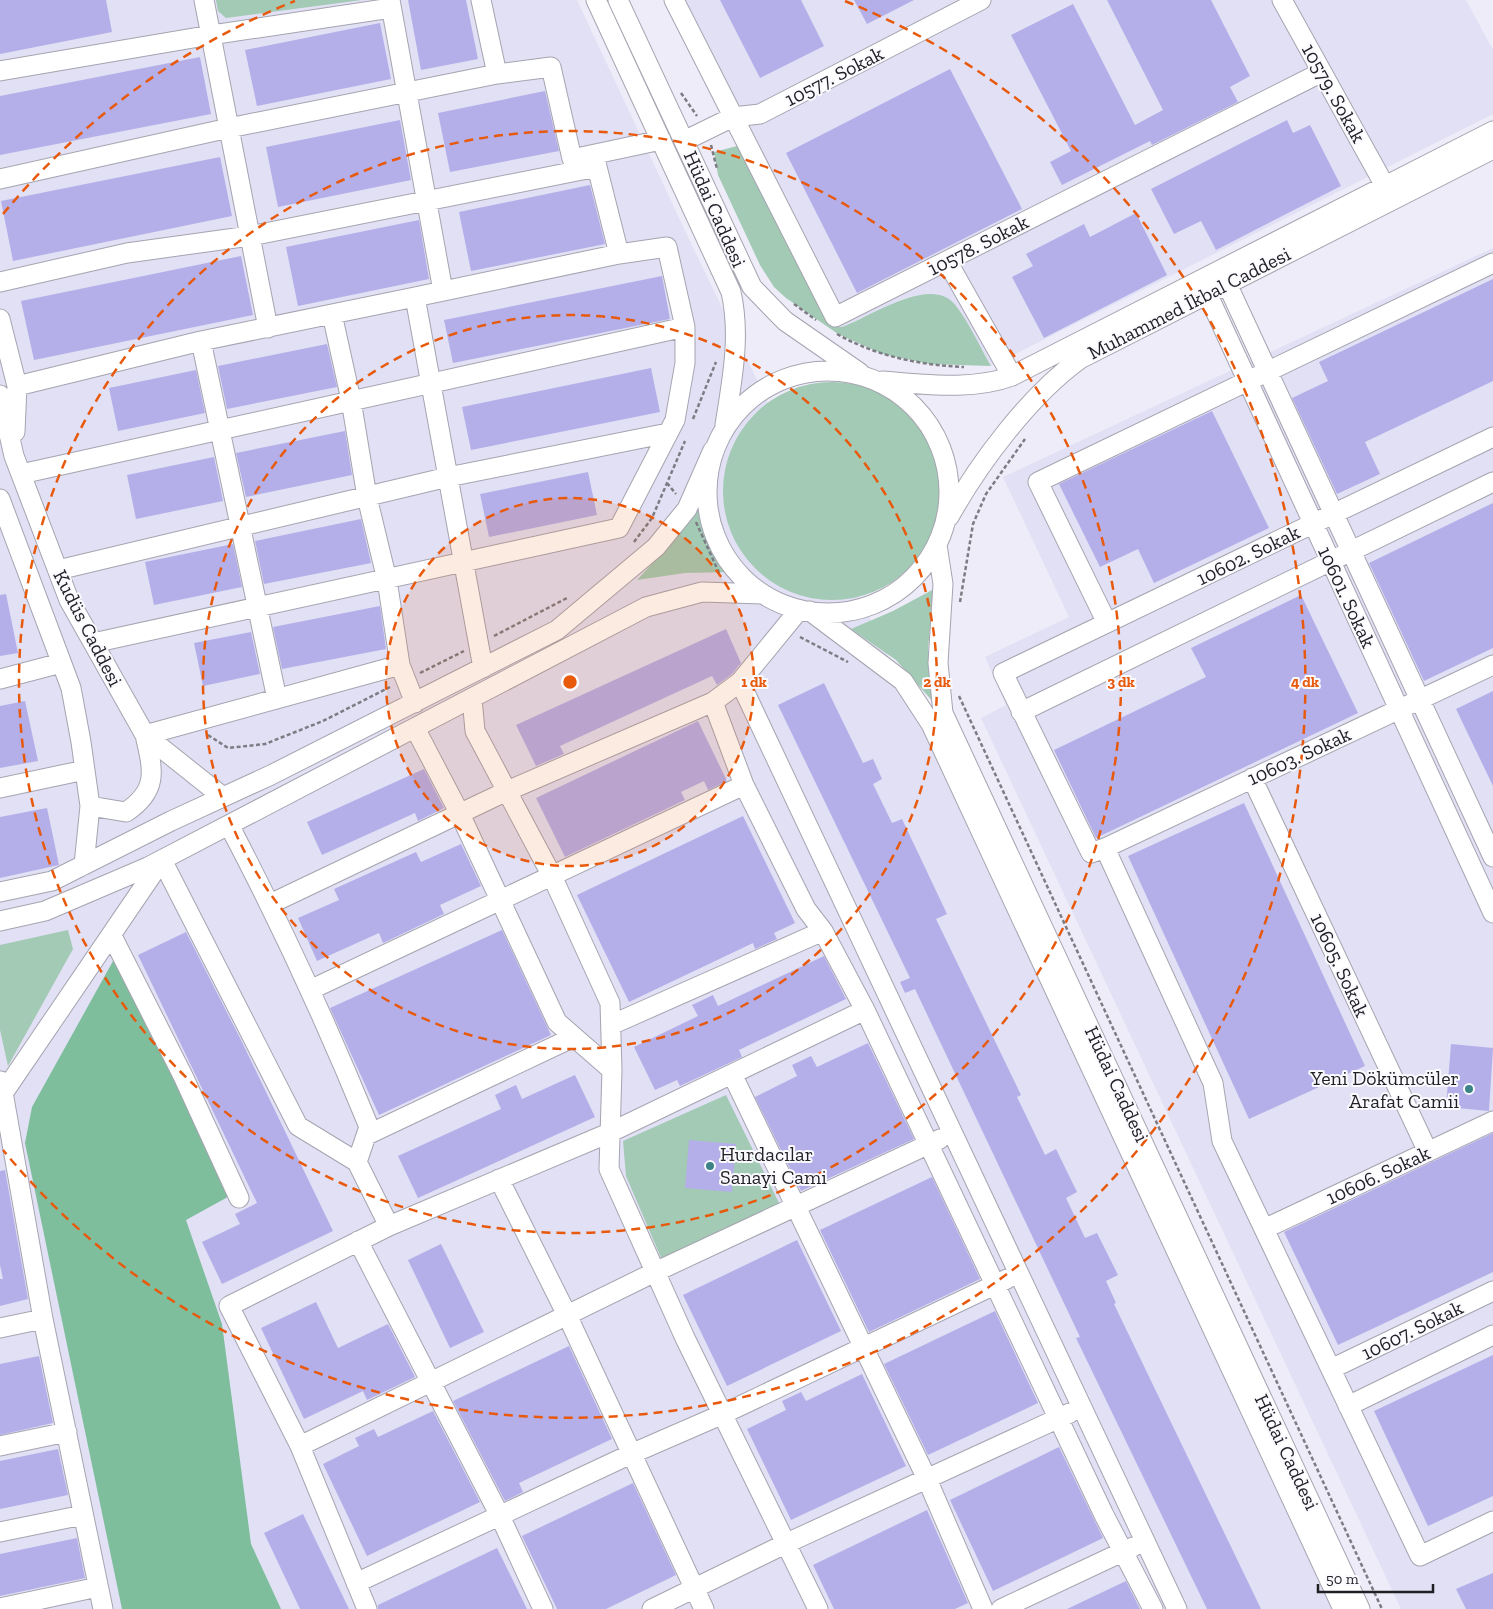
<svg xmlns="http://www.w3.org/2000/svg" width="1493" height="1609" viewBox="0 0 1493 1609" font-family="'Zilla Slab',serif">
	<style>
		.built { fill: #e1e0f4 }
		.green { fill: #a2cab4 }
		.forest { fill: #7ebe9d }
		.building { fill: #b4afe9 }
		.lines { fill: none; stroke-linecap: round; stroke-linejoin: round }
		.minor-casing { stroke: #a5a4b0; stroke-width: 21 }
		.path { stroke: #7d7c84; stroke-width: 2.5; stroke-dasharray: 4 2.5; stroke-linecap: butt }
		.minor { stroke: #fff; stroke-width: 19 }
		.ring { fill: none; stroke: #e8590c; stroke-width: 2.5; stroke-dasharray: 9 6 }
		.poi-dot { fill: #3b8386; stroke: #fafaff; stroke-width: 2 }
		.labels { text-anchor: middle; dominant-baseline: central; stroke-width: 4; stroke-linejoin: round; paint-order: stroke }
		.street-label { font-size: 20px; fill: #201f24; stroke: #fafaff }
		.poi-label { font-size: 20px; fill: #201f24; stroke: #fafaff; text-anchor: end }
		.centre { fill: #e8590c; stroke: #fafaff; stroke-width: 2.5 }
		.ring-label { font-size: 15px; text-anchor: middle; font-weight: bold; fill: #e8590c; stroke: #fafaff; stroke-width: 4; stroke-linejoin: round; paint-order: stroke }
	</style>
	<rect width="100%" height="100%" fill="#edecf8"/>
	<!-- built -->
	<path class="built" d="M0,0H577L686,233L816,502L1333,1609H0Z
		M664,0H1466L1493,50V114L991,366L956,306L944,297L924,295L903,299L842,327H834L827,322Z
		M1493,248V1609H1401L981,718L1006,705L985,657L1069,617L1003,477Z"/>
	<!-- green -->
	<path class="green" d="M216,0H362L226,18L218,11Z
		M737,146L827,322L834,327H842C869,318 932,273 956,306C970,324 980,347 991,366L930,364L883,354L838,334L786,298L774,287L760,265L718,175L714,152Z
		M723 491a109 109 0 1 1 218 0a109 109 0 1 1-218 0Z
		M702,496L710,534L731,572L685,573L637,580L674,540Z
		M934,589L928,648L935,704L896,660L851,629L893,611Z
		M68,930L73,949L8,1066L0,1030V945Z
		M726,1095L780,1205L662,1260L626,1176L623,1141Z"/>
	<!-- forest -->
	<path class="forest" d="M118,952L235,1193L186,1220L222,1324L251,1544L281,1609H122L25,1143L32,1107Z"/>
	<!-- building -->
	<path class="building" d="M0,0H106L112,32L0,54Z
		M408,0H466L478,59L421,70Z
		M720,0H801L824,46L760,78Z
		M854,0H914L867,24Z
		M1107,0H1211L1250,76L1230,87L1238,102L1152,145L1150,141L1062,185L1050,162L1071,151L1011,35L1073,4L1135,125L1163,110Z
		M380,23L391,79L257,106L245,50Z
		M200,57L211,114L0,155V96Z
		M950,69L1022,209L857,293L786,153Z
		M545,91L559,151L450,172L438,113Z
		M400,120L411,180L278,207L266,147Z
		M1287,120L1293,133L1310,125L1341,186L1216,250L1201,221L1174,234L1151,189Z
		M220,157L232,216L13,261L1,201Z
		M590,185L605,244L471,271L459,212Z
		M1136,213L1167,275L1044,338L1012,277L1033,266L1026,254L1084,224L1090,237Z
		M419,220L429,279L298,306L286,247Z
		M241,256L253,315L34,360L21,301Z
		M662,276L670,319L453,363L444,320Z
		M1493,279V381L1365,442L1380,474L1337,494L1292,398L1328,381L1319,362Z
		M327,344L337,387L227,409L218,366Z
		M651,368L660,412L471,450L462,407Z
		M196,370L205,413L118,431L109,388Z
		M1212,411L1269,528L1154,583L1138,549L1100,567L1059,484Z
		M345,431L352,475L246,497L236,453Z
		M214,457L223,501L136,519L127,475Z
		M588,472L597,515L489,537L480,494Z
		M1493,503V648L1424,681L1369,563Z
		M361,519L371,563L264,584L255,541Z
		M233,544L242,587L154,605L145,562Z
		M6,594L18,653L0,656V595Z
		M1301,595L1358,713L1096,838L1054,750L1206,677L1191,648Z
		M380,606L386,649L282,669L273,627Z
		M726,629L741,663L732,674L717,685L712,676L560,746L564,754L536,766L516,725Z
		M251,632L260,674L203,686L194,643Z
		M824,683L863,763L873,759L882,779L873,784L892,823L902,819L947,914L936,919L1021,1095L1017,1097L1045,1155L1056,1149L1077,1192L1066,1198L1085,1238L1097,1233L1118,1275L1106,1281L1116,1303L1114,1304L1261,1609H1207L1076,1338L1080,1337L915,989L905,993L900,982L910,978L778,705Z
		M1493,691V786L1456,709Z
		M25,701L38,761L0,768V706Z
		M698,721L727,781L708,790L704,781L681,792L685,800L565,857L536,798Z
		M424,769L444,808L418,821L415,813L322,855L307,822Z
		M1244,803L1365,1066L1249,1119L1128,856Z
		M47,808L59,865L0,878V817Z
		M743,816L795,923L774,933L777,939L755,949L753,943L629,1002L577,895Z
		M461,844L481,886L440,905L444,914L383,943L379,933L317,961L298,918L339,900L334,889L416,852L421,862Z
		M502,930L551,1035L379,1115L330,1008Z
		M186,932L241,1040L333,1231L222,1284L202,1242L240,1224L235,1214L257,1203L138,955Z
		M824,956L846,999L739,1050L742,1057L680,1086L677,1080L655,1090L634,1047L698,1016L692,1005L713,995L718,1006Z
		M868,1043L914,1139L801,1191L755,1097L797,1076L792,1065L811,1056L817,1067Z
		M1451,1044L1493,1048L1489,1111L1446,1107Z
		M575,1075L595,1117L418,1198L398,1156L501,1109L495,1095L516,1085L522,1099Z
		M1493,1133V1272L1338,1345L1284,1232Z
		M689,1140L736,1144L732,1192L685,1188Z
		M5,1170L28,1299L0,1306V1279H3L0,1265V1171Z
		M932,1177L980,1279L869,1332L820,1230Z
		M797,1240L841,1331L727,1386L683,1295Z
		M441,1244L484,1332L450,1348L408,1260Z
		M316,1302L338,1348L388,1324L415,1377L367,1400L363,1391L304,1419L261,1328Z
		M995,1311L1038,1403L928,1455L884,1364Z
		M569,1346L612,1439L519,1483L523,1492L505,1501L453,1401Z
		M1493,1355V1496L1428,1526L1374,1411Z
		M39,1356L53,1423L0,1435V1364Z
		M862,1374L906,1466L791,1520L747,1429L786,1410L782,1401L801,1392L806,1401Z
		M433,1411L480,1502L367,1556L323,1464L359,1446L355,1438L374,1429L378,1437Z
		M1059,1447L1103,1538L993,1591L950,1500Z
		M58,1449L68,1495L0,1509V1461Z
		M633,1483L676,1575L606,1609H557L522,1536Z
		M927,1510L968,1603L955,1609H834L813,1565Z
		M303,1514L349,1609H300L264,1533Z
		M77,1538L85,1578L0,1596V1554Z
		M497,1548L527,1609H378V1605Z
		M1493,1573V1609H1466L1456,1589Z
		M1126,1581L1140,1609H1067Z"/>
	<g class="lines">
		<defs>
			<path id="minor" d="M204,0L268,328
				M390,0L443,291
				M481,0L497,74L551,67L572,159L661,140
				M596,0L731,292C741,336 732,380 725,425
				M618,0L752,287L785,321L860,373
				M674,0L835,317L1322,72
				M1282,0L1385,186
				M0,71L211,35L391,8
				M684,141L733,117L760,114L981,0
				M0,179L229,128L497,74
				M947,261L1012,376
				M1222,273L1493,857
				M1201,280L1493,913
				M0,282L127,253L250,236L597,167
				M332,314L415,297
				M0,319L17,386L15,432
				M201,341L277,699
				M707 492a121 121 0 1 1 242 0a121 121 0 1 1-242 0Z
				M882,381C924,384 972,391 1012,376L1493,131
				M17,386L201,341L332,314L351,400L367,497L387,580L400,665
				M0,395L14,456L69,600L145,735L223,797
				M1493,437L1003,673L1091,853L1105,848L1213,1083L1222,1141L1420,1556L1493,1521
				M21,474L685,327
				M0,499L71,688L81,742L90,806L84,865
				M949,517C979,463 1030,395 1080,359L1493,149
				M937,545L943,584L938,663L943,713L1360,1609
				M58,570L448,477L668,433
				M810,611L903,681L931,724L1343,1609
				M1107,623L1038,482L1493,263
				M93,643L619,528L675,420L685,363V327L667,247L619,254L594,155
				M483,668L415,297L619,254
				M0,679L61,663
				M740,682L1177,1609
				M472,698L475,731L552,876L610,1003L612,1070L609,1169L685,1338L818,1609
				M713,702L744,785L806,909L823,931L865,1010L1104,1515L1153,1609
				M1021,712L1493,482
				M415,728L460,814L557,1022L612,1070
				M1252,778L1428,1152
				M0,788L85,770
				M90,806L126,812C159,790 153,770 145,735L400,665L415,703
				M229,825C281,924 327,1024 369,1127L357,1162L389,1226L609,1133L865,1010
				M1105,848L1493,665
				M0,892L52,881L171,821L271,775L557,630L656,547L687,509L713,450
				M270,904L507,791L713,702L740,682L799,610
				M0,921L45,911L148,867L646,607L702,592L763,594
				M112,936L183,1076L239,1198
				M310,990L744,785
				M611,1025L823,931
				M733,1076L927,1479L983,1609
				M1,1081L43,1319L103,1609
				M0,1093L4,1092L162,860L298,1126L357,1162
				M367,1135L574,1037
				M499,1179L567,1315L704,1609
				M1264,1229L1493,1121
				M358,1241L500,1516L543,1609
				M0,1328L43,1319
				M1331,1369L1493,1291
				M1348,1406L1493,1335
				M0,1446L67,1432
				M300,1446L655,1272L940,1139
				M0,1532L83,1515
				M356,1583L631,1454L723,1414L1007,1279
				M0,1608L98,1587
				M367,1609L300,1446L229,1306L389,1226
				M652,1609L787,1543L1070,1413
				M1001,1609L1133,1547"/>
		</defs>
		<!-- minor casing -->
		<use href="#minor" class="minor-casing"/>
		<!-- path -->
		<path class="path" d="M681,93L697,116
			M711,145L717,169
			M794,304L816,320
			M837,334C876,356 919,365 964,367
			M693,419L716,362
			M667,483L676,494
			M696,522L720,575
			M634,542L652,518L685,441
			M960,602L973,524L986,494L1025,439
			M494,636L567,598
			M800,637L848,662
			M420,673L464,651
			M959,696L1382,1609
			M208,735L228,748L265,744L323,721L390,687"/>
		<!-- minor -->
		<use href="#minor" class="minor"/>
	</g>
	<!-- distance rings -->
	<circle cx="570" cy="682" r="184" fill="#e8590c" fill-opacity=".12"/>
	<g class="ring">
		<circle cx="570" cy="682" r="184"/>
		<circle cx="570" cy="682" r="367"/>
		<circle cx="570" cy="682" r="551"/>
		<path d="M3 214A735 735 0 0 1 295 1M845 1A735 735 0 1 1 3 1150"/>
	</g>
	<!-- markers -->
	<g class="poi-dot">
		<circle cx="1469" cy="1089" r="5"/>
		<circle cx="710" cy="1166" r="5"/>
	</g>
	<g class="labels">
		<!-- street labels -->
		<g class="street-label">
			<text transform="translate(834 76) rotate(-27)">10577. Sokak</text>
			<text transform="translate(1334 93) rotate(61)">10579. Sokak</text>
			<text transform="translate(715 209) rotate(66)">Hüdai Caddesi</text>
			<text transform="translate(978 245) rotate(-27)">10578. Sokak</text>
			<text transform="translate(1189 303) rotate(-27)">Muhammed İkbal Caddesi</text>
			<text transform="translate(1248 555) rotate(-26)">10602. Sokak</text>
			<text transform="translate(1347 597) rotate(65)">10601. Sokak</text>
			<text transform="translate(88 628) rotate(63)">Kudüs Caddesi</text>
			<text transform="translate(1299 756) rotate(-25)">10603. Sokak</text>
			<text transform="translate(1340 965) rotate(65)">10605. Sokak</text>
			<text transform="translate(1117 1084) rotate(65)">Hüdai Caddesi</text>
			<text transform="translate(1378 1175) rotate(-25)">10606. Sokak</text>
			<text transform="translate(1412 1330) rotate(-26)">10607. Sokak</text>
			<text transform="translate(1287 1452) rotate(65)">Hüdai Caddesi</text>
		</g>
		<!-- poi labels -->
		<g class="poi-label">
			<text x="1459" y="1078">Yeni Dökümcüler<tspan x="1459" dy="23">Arafat Camii</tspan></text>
			<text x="720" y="1154" text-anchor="start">Hurdacılar<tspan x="720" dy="23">Sanayi Cami</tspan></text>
		</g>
	</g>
	<circle cx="570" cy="682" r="8" class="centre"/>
	<g class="ring-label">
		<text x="754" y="687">1 dk</text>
		<text x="937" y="687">2 dk</text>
		<text x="1121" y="687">3 dk</text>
		<text x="1305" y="687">4 dk</text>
	</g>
	<!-- scale -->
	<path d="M1318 1584v8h115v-8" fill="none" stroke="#201f24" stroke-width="2.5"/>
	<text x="1326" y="1584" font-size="15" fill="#201f24" stroke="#fafaff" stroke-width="4" paint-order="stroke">50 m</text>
</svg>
